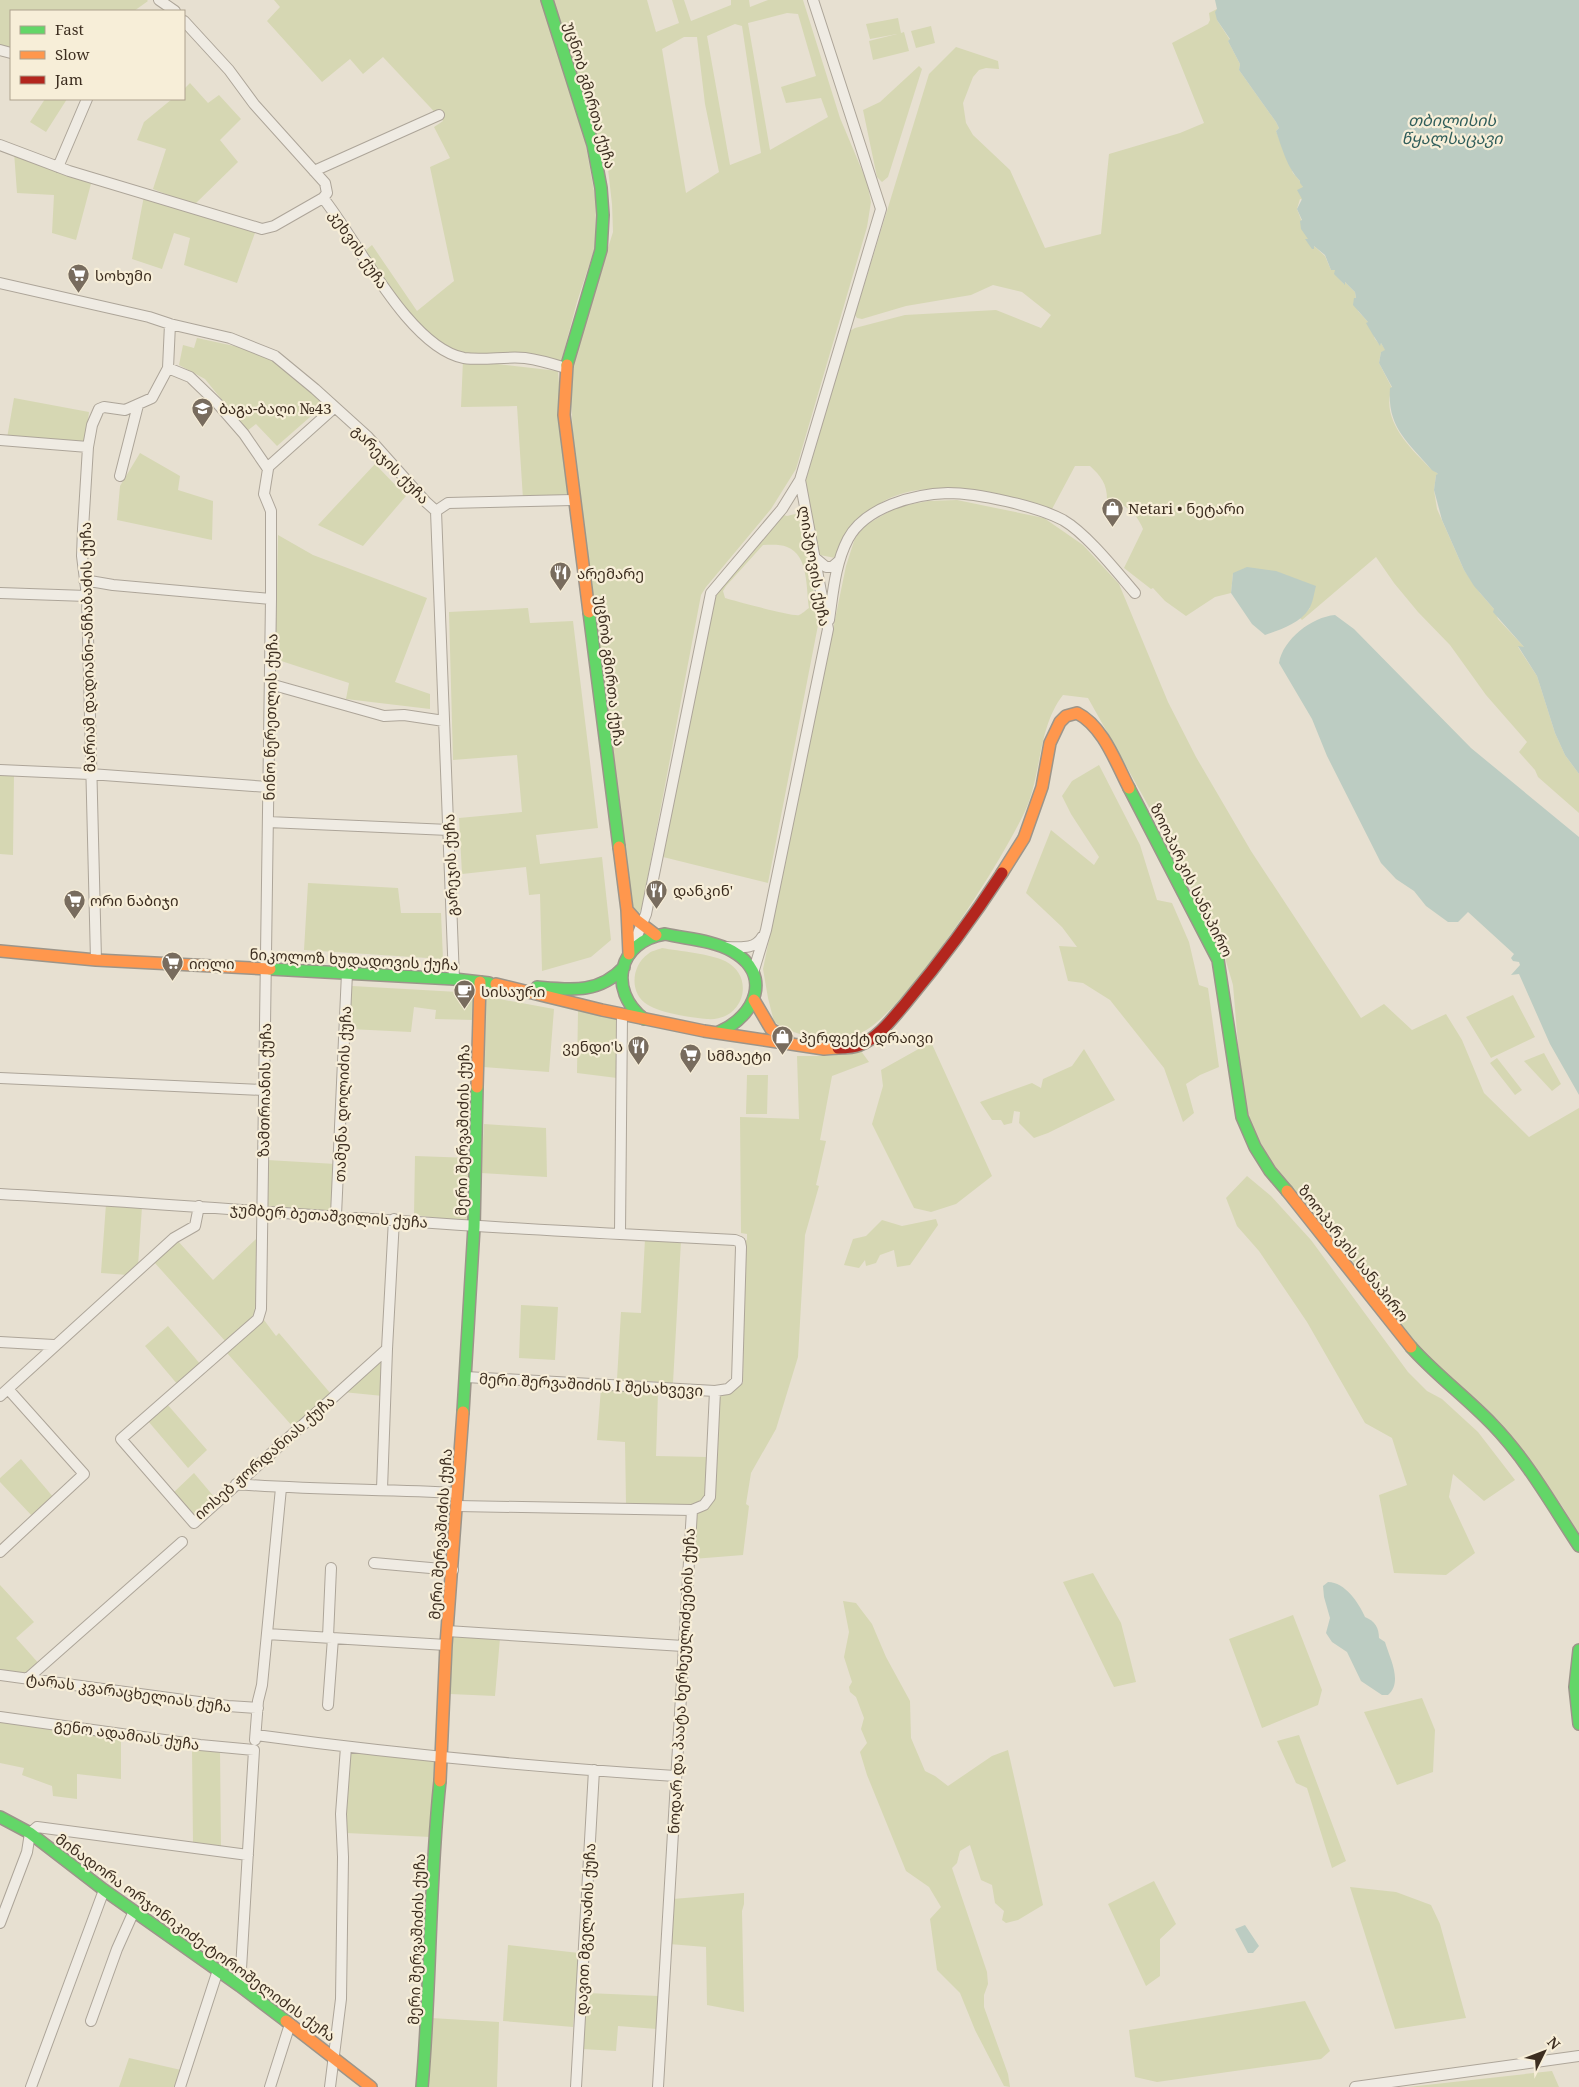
<svg xmlns="http://www.w3.org/2000/svg" width="1579" height="2087" viewBox="0 0 1579 2087" font-family="'Noto Serif','Noto Sans Georgian',serif">
	<style>
		.green { fill: #d6d7b3; fill-rule: evenodd }
		.water { fill: #bcccc2 }
		.lines { fill: none; stroke-linecap: round; stroke-linejoin: round }
		.street-casing { stroke: #ada599; stroke-width: 12 }
		.fast-casing { stroke: #9c958a; stroke-width: 14 }
		.slow-casing { stroke: #9c958a; stroke-width: 14 }
		.jam-casing { stroke: #9c958a; stroke-width: 14 }
		.street { stroke: #efebe3; stroke-width: 10 }
		.fast { stroke: #63d668; stroke-width: 11 }
		.slow { stroke: #ff974d; stroke-width: 11 }
		.jam { stroke: #b3261e; stroke-width: 11 }
		.labels { text-anchor: middle; dominant-baseline: central; stroke-width: 4.5; stroke-linejoin: round; paint-order: stroke }
		.street-label { font-size: 15px; fill: #3d2e20; stroke: #f7eed8 }
		.poi-label { font-size: 15px; fill: #3d2e20; stroke: #f7eed8; text-anchor: start }
		.water-label { font-size: 16px; font-style: italic; fill: #2f5d5a; stroke: #f7eed8 }
	</style>
	<rect width="100%" height="100%" fill="#e7e0d1"/>
	<!-- green -->
	<path class="green" d="M0,0H147L148,1L134,11H11V48L0,45Z
		M274,0H541L582,124L596,202L595,247L577,302L561,362L465,355L444,347L418,324L373,265L366,250L372,245L417,311L454,281L430,167L450,158L434,127L443,121L383,57L363,74L350,59L322,82L267,21L280,7Z
		M552,0H647L656,32L679,23L672,0H684L691,21L731,5V0H749L750,7L768,0H803L840,118L867,182L871,202L867,227L796,469L771,509L706,587L701,595L642,907L640,912L638,914L632,907L573,435L571,401L574,356L613,232L612,204L608,169ZM787,13L798,14L816,76L781,87L786,103L821,98L828,117L770,150L748,23ZM735,24L742,26L761,153L730,165L707,36ZM684,37H697L705,104L719,172L686,193L662,49Z
		M1217,9V20L1230,40L1228,41L1240,64L1239,70L1276,122L1279,128L1276,131L1293,173L1300,181L1303,187V200L1300,199L1297,209L1309,240L1307,239L1314,248V246L1325,256L1331,270H1335V274L1344,284L1345,282L1355,292L1358,311L1369,323L1375,339L1380,345L1381,343L1386,351L1381,352L1379,363L1392,388C1380,419 1410,448 1430,468C1433,471 1436,471 1439,475H1436L1434,490L1437,509L1464,570L1480,593L1494,609L1498,619L1526,649L1518,647L1537,676L1555,733L1565,755L1579,774V813L1538,777L1535,770L1519,752L1527,742L1486,695L1450,645L1418,612L1394,583L1376,557L1302,620L1300,618L1310,608L1233,573L1231,593L1215,597L1186,616L1165,601L1153,588L1151,589L1124,568L1143,529C1136,512 1125,504 1107,499C1107,484 1101,476 1090,466H1075L1052,509C1002,496 933,475 884,501C877,505 872,512 866,516C848,533 845,536 835,558L820,555L807,496L806,480L845,347L848,332L855,328L905,315L996,310L1041,328L1051,315L1022,292L993,285L971,295L906,306L862,319L857,318L855,315L929,74L956,47L998,61L999,69L986,68L979,70L973,77L963,103L966,123L973,135L1010,170L1045,248L1101,234L1109,154L1180,133L1204,123L1172,43L1208,24L1210,20L1209,13Z
		M898,18L901,33L904,32L909,51L873,60L869,41L897,34L870,39L866,24Z
		M931,26L935,43L916,48L911,31Z
		M919,66L922,69L888,177L882,182L877,177L863,110L880,102Z
		M190,83L208,103L219,95L241,119L220,140L238,162L194,205L153,189L166,149L137,140L144,122L172,99H184V89Z
		M45,99H67L46,132L30,122Z
		M14,152L92,180L76,240L52,233L54,195L17,193Z
		M144,196L256,230L237,283L184,265L190,238L174,233L162,269L132,259Z
		M197,338L253,350L273,359L326,403L277,446L256,424L247,431L205,379L179,365L183,345L194,348Z
		M463,360L558,371L568,494L523,499L517,406L461,407Z
		M14,398L89,412L86,439L81,442L7,438Z
		M140,453L180,476L178,490L213,501L212,540L117,520L120,486Z
		M375,464L406,496L363,546L318,525Z
		M957,500L1044,518L1083,545L1119,584L1168,702L1196,757L1251,851L1361,1018L1384,1004L1412,1030L1446,1014L1462,1040L1484,1093L1529,1137L1579,1108V1534L1562,1506L1528,1458L1420,1349L1392,1315L1331,1232L1282,1176L1269,1158L1251,1125L1242,1092L1233,985L1223,951L1162,830L1088,698L1063,695C1038,727 1042,772 1026,809C1003,860 909,1009 861,1033C835,1046 796,1037 774,1022L768,998L763,969L846,566L855,538L866,525L897,507L928,501Z
		M795,514L799,515L801,522L819,620L768,883L663,857L714,598L720,589L784,515L787,516ZM763,545C770,545 780,544 787,547C809,555 806,589 809,608C806,610 802,614 799,615C794,617 735,601 725,598L723,591L726,586Z
		M278,535L313,555L427,598L395,682L430,694V709L346,699L349,683L275,659Z
		M528,608L530,623L573,621L598,828L536,835L540,864L602,857L611,940L591,957L542,971L540,894L529,895L526,867L462,874L459,818L522,812L517,755L453,760L449,612Z
		M1099,765L1140,845L1157,900L1172,903L1189,942L1199,985L1208,988L1219,1067L1200,1075L1186,1084L1194,1113L1183,1122L1164,1068L1110,1000L1083,983L1068,981L1059,946L1077,947L1062,927L1026,893L1051,830L1094,865L1099,857L1071,814L1062,796L1072,781Z
		M0,774H14L13,855L0,854Z
		M308,883L398,888L401,913H441L443,959L304,950Z
		M662,948C679,951 711,954 725,961C757,977 743,1022 707,1019C689,1017 664,1014 648,1005C629,994 631,966 648,954C651,951 657,950 662,948Z
		M352,986L476,993L474,1020L435,1019L436,1010L414,1007L411,1032L349,1029Z
		M1513,995L1535,1037L1491,1058L1466,1017Z
		M483,996L554,1009L549,1072L483,1067Z
		M578,1011L618,1018L617,1078L577,1073Z
		M931,1042L992,1176L956,1204L931,1212L914,1208L872,1124L883,1086L881,1070Z
		M1084,1049L1115,1100L1048,1133L1034,1138L1019,1123L1020,1112L1014,1111L1012,1123L1004,1125L1001,1120H992L980,1102L1032,1083L1041,1088L1043,1079L1072,1066Z
		M861,1051L869,1062L832,1076L820,1140L826,1141L816,1185L819,1186L805,1235L798,1357L776,1429L751,1473L746,1504L749,1506L743,1555L693,1559L695,1512L709,1504L718,1396C725,1390 735,1390 743,1383L745,1241L747,1240V1234L741,1233L740,1117L799,1119L797,1056H830Z
		M1544,1053L1561,1084L1552,1091L1524,1061Z
		M1497,1058L1522,1090L1515,1095L1490,1063Z
		M747,1075H768L767,1114H746Z
		M484,1124L546,1128L547,1177L481,1173Z
		M415,1156L472,1158V1222L414,1215Z
		M267,1160L336,1164L333,1211L267,1206Z
		M1247,1176L1271,1196L1311,1240L1408,1372L1427,1391L1442,1399L1478,1432L1515,1480L1484,1501L1453,1474L1449,1497L1475,1553L1446,1575L1394,1573L1379,1495L1407,1485L1392,1438L1365,1423L1307,1322L1259,1251L1237,1226L1226,1198Z
		M106,1204L142,1207L138,1266L128,1275L101,1273Z
		M936,1219L938,1225L910,1265L897,1267L894,1250L880,1255L876,1263L866,1266L865,1260L859,1268L844,1265L853,1239L866,1236L882,1220L902,1226Z
		M256,1239L257,1316L226,1342L154,1262L177,1240L213,1280Z
		M645,1239L681,1241L673,1383L617,1379L621,1312L641,1313Z
		M521,1305L558,1307L555,1360L519,1358Z
		M264,1320L276,1336L279,1333L331,1394L294,1428L227,1353Z
		M168,1326L201,1365L178,1385L145,1346Z
		M384,1357L383,1396L343,1392Z
		M601,1388L658,1392L656,1456L708,1457L706,1498L695,1505L626,1504L625,1442L597,1440Z
		M167,1404L207,1450L188,1468L148,1421Z
		M21,1459L54,1498L33,1517L0,1482V1478Z
		M194,1473L215,1498L196,1515H191L173,1493Z
		M1093,1573L1121,1623L1136,1682L1114,1687L1063,1582Z
		M0,1585L34,1622L16,1638L41,1666L29,1674L0,1671Z
		M843,1601L856,1603L872,1624L886,1657L910,1701L911,1738L925,1771L935,1776L948,1786L992,1756L1008,1750L1043,1905L1018,1920L1006,1923L1002,1920L1004,1911L995,1903L992,1885L981,1880L970,1845L960,1851L957,1863L952,1868L987,1972L988,1984L984,1995V2007L1008,2074L1010,2087L1004,2086L975,2030L960,1993L937,1970L930,1919L941,1907L929,1887L906,1871L867,1775L860,1752L867,1743L861,1729L864,1718L856,1697L850,1692L849,1687L852,1682L844,1657L849,1632Z
		M1293,1615L1322,1690L1318,1705L1262,1728L1229,1639Z
		M453,1636L500,1638L495,1696L450,1694Z
		M1422,1698L1435,1730L1433,1772L1397,1785L1364,1712Z
		M0,1722L121,1737V1779L77,1774V1799L53,1796L52,1786L22,1775L24,1768L0,1763Z
		M1299,1735L1346,1861L1332,1868L1307,1788L1296,1783L1277,1741Z
		M192,1747L220,1749L221,1848L193,1844Z
		M349,1751L438,1760L431,1837L346,1833L345,1802Z
		M1154,1881L1176,1924L1160,1939V1976L1146,1986L1108,1904Z
		M1350,1887L1396,1892L1431,1905L1440,1924L1466,2018L1395,2029Z
		M744,1893V1904L742,1911L744,2012L707,2005L706,1947L669,1944L673,1899Z
		M508,1945L579,1953L573,2027L503,2021Z
		M587,1993L658,1996L657,2029L618,2026L616,2051L582,2049Z
		M1305,2001L1330,2051L1321,2059L1157,2082L1135,2077L1129,2030Z
		M431,2018L499,2022L497,2087H424Z
		M129,2058L181,2070L176,2087H119Z
		M1552,2071L1559,2087H1408Z"/>
	<!-- water -->
	<path class="water" d="M1215,0H1579V774L1565,755L1555,733L1537,676L1518,646L1524,647L1493,612L1494,609L1474,586L1464,570L1442,520L1434,490L1436,475L1438,474C1435,471 1433,472 1430,468C1407,441 1387,427 1390,388L1392,387L1379,363L1381,352L1385,350L1381,343L1380,346C1375,338 1371,332 1366,323L1368,322L1353,305L1354,298H1356L1355,292L1345,282V285L1334,274L1335,270H1331L1325,255L1314,246V249H1312L1305,239H1308L1301,229L1300,221L1302,220L1297,209L1302,199L1297,190L1303,187L1300,183V181C1287,168 1282,148 1276,131L1279,128L1276,122L1239,70L1240,64L1228,41L1230,39L1217,20L1215,12L1217,9Z
		M1247,567L1276,571L1316,586C1314,593 1313,603 1309,609C1300,623 1280,630 1265,635L1252,624L1231,593L1233,573Z
		M1335,615L1354,629L1471,748L1579,837V1095L1550,1044L1519,974L1511,975L1520,965L1519,962L1513,961L1511,958L1514,954L1468,912L1458,922H1448L1426,906L1414,891L1396,879L1381,863L1327,756L1312,719L1279,663C1283,639 1312,617 1335,615Z
		M1328,1582C1345,1582 1359,1603 1365,1617C1375,1621 1379,1628 1379,1638L1385,1642C1390,1659 1403,1682 1388,1695H1382L1361,1681L1347,1652L1332,1642L1326,1633L1330,1618L1324,1597L1323,1586Z
		M1245,1925L1259,1946L1253,1953H1248L1235,1929Z"/>
	<g class="lines">
		<defs>
			<path id="street" d="M159,0L175,11
				M0,50L11,53
				M0,145L69,171L262,229L274,226L323,198L327,193L325,183L254,104L229,70L184,21
				M58,167L87,99
				M314,171L439,115
				M323,198C357,240 409,348 464,358C484,361 505,356 525,358C540,360 553,364 566,368
				M0,283L149,317L170,324L230,338L275,356L315,389L368,437L426,502L436,511L454,979
				M168,368L190,377L217,403L244,434L268,469L264,494L271,511V599L261,1309L258,1319L121,1439L194,1523L387,1349
				M0,440L88,447
				M267,468L335,407
				M120,476L138,405
				M436,511L448,503L573,500
				M814,557L826,567H832L839,561
				M84,580L113,585L271,599
				M0,593L87,596
				M829,620C833,593 835,564 848,539C865,507 914,494 948,493C977,493 1037,506 1063,520C1087,534 1116,571 1135,593
				M270,684L384,716L404,715L444,721
				M0,770L90,774L268,787
				M268,822L449,830
				M726,947C739,947 755,950 762,937
				M632,948L646,914L711,593L782,509L800,480L881,209L813,0
				M96,960L87,596L82,556L83,529L88,447L92,425L99,409L104,407L125,410L152,398L168,368L170,324
				M753,973L766,930L828,629L800,480
				M0,1078L263,1090
				M0,1194C207,1206 413,1224 620,1234L622,1015
				M336,1215L347,973
				M620,1234L735,1240L740,1242L741,1247L737,1381L728,1389L715,1391L710,1497L704,1505L692,1510L658,2087
				M0,1342L54,1345
				M466,1377L715,1391
				M0,1396L174,1238L195,1226L199,1206
				M236,1484C310,1490 384,1489 457,1493
				M382,1489L387,1349L394,1219
				M457,1506L692,1510
				M0,1552L84,1474L8,1389
				M374,1563L453,1570
				M447,1631L683,1646
				M267,1634L446,1645
				M328,1637L331,1568
				M0,1675L228,1706L258,1708
				M28,1678L182,1542
				M328,1705L333,1638
				M0,1717L200,1745L254,1750L240,1986
				M256,1735C395,1754 535,1767 675,1776
				M255,1740L258,1701L262,1685L281,1488
				M0,1923L27,1852L30,1833L37,1827L248,1855
				M91,2021L117,1949L134,1911
				M31,2087L104,1890
				M180,2087L218,1970
				M270,2087L290,2024
				M330,2087L341,1999L343,1857L341,1814L346,1747
				M576,2087L594,1770
				M1355,2087L1579,2056"/>
			<path id="fast" d="M547,0L593,145L601,188L603,215L601,250L567,365
				M589,612L619,847
				M1129,788L1218,960L1242,1117L1255,1147L1270,1171L1287,1191
				M270,969L454,979L489,983
				M537,987C571,990 599,994 624,967
				M644,1019C607,990 618,941 665,934C687,939 712,940 732,951C773,974 756,1016 719,1032
				M1411,1347C1436,1375 1466,1397 1492,1424C1527,1460 1552,1505 1579,1546
				M463,1412L474,1227L477,1087
				M1579,1650L1575,1687L1579,1724
				M0,1817L30,1833L104,1890L240,1986L286,2021
				M422,2087C431,1985 429,1883 440,1781"/>
			<path id="slow" d="M567,365L564,415L589,612
				M619,847L627,910L629,954
				M1002,873L1024,838L1042,787L1050,743L1060,722L1066,716L1077,713C1103,726 1116,763 1129,788
				M627,910L635,919L656,935
				M0,951L96,960L270,969
				M496,984L602,1010L704,1031L824,1049L838,1048
				M754,1000L771,1029L788,1040
				M477,1087L480,982
				M1287,1191L1411,1347
				M440,1781L446,1645L463,1412
				M286,2021L371,2087"/>
			<path id="jam" d="M838,1048C845,1048 853,1048 860,1045C878,1038 893,1018 905,1004C940,962 972,919 1002,873"/>
		</defs>
		<!-- street casing -->
		<use href="#street" class="street-casing"/>
		<!-- fast casing -->
		<use href="#fast" class="fast-casing"/>
		<!-- slow casing -->
		<use href="#slow" class="slow-casing"/>
		<!-- jam casing -->
		<use href="#jam" class="jam-casing"/>
		<!-- street -->
		<use href="#street" class="street"/>
		<!-- fast -->
		<use href="#fast" class="fast"/>
		<!-- slow -->
		<use href="#slow" class="slow"/>
		<!-- jam -->
		<use href="#jam" class="jam"/>
	</g>
	<!-- icons -->
	<defs>
		<symbol id="supermarket-pin" viewBox="-11 -11 22 30"><path d="M0 17L-7.5 6A9.5 9.5 0 1 1 7.5 6Z" fill="#786c5e" stroke="#f7eed8"/><path d="M-6-5.5h2.5l.6 2H6L4.5 2H-2.5L-4.4-4H-6ZM-1.5 3.2a1.3 1.3 0 1 0 .1 0ZM3 3.2a1.3 1.3 0 1 0 .1 0Z" fill="#fff"/></symbol>
		<symbol id="school-pin" viewBox="-11 -11 22 30"><path d="M0 17L-7.5 6A9.5 9.5 0 1 1 7.5 6Z" fill="#786c5e" stroke="#f7eed8"/><path d="M0-5L7-2L0 1L-7-2ZM-4 1L0 2.5L4 1V4Q0 6-4 4Z" fill="#fff"/></symbol>
		<symbol id="shop-pin" viewBox="-11 -11 22 30"><path d="M0 17L-7.5 6A9.5 9.5 0 1 1 7.5 6Z" fill="#786c5e" stroke="#f7eed8"/><path d="M-5-2.5h2.3a2.7 3.5 0 0 1 5.4 0H5L5.5 6h-11ZM-1.5-2.5h3a1.5 2.3 0 0 0-3 0Z" fill="#fff"/></symbol>
		<symbol id="restaurant-pin" viewBox="-11 -11 22 30"><path d="M0 17L-7.5 6A9.5 9.5 0 1 1 7.5 6Z" fill="#786c5e" stroke="#f7eed8"/><path d="M-5-6h1v4h1v-4h1v4h1v-4h1v5L-1.5 .5V6h-2V.5L-5-1ZM5-6V6H3V1.5H1.5Q1.5-4 5-6Z" fill="#fff"/></symbol>
		<symbol id="cafe-pin" viewBox="-11 -11 22 30"><path d="M0 17L-7.5 6A9.5 9.5 0 1 1 7.5 6Z" fill="#786c5e" stroke="#f7eed8"/><path d="M-5.5-4.5H6V0H3Q3 3.5 0 3.5H-2.5Q-5.5 3.5-5.5 0ZM3-3.2v2h1.7v-2ZM-6 4.5H4V6H-6Z" fill="#fff"/></symbol>
	</defs>
	<g fill-rule="evenodd">
		<use href="#supermarket-pin" x="66" y="262" width="25" height="34"/>
		<use href="#school-pin" x="190" y="396" width="25" height="34"/>
		<use href="#shop-pin" x="1100" y="496" width="25" height="34"/>
		<use href="#restaurant-pin" x="548" y="560" width="25" height="34"/>
		<use href="#restaurant-pin" x="644" y="878" width="25" height="34"/>
		<use href="#supermarket-pin" x="62" y="888" width="25" height="34"/>
		<use href="#supermarket-pin" x="160" y="950" width="25" height="34"/>
		<use href="#cafe-pin" x="452" y="978" width="25" height="34"/>
		<use href="#shop-pin" x="770" y="1024" width="25" height="34"/>
		<use href="#restaurant-pin" x="626" y="1034" width="25" height="34"/>
		<use href="#supermarket-pin" x="678" y="1042" width="25" height="34"/>
	</g>
	<g class="labels">
		<!-- street labels -->
		<g class="street-label">
			<text transform="translate(591 95) rotate(74)">უცნობ გმირთა ქუჩა</text>
			<text transform="translate(359 249) rotate(56)">კეხვის ქუჩა</text>
			<text transform="translate(391 464) rotate(46)">გარეჯის ქუჩა</text>
			<text transform="translate(815 566) rotate(80)">ლიპტოვის ქუჩა</text>
			<text transform="translate(87 647) rotate(-91)">მარიამ დადიანი-ანჩაბაძის ქუჩა</text>
			<text transform="translate(611 671) rotate(83)">უცნობ გმირთა ქუჩა</text>
			<text transform="translate(270 717) rotate(-89)">ნინო წერეთლის ქუჩა</text>
			<text transform="translate(450 865) rotate(-92)">გარეჯის ქუჩა</text>
			<text transform="translate(1192 880) rotate(64)">ზოოპარკის სანაპირო</text>
			<text transform="translate(354 959) rotate(3)">ნიკოლოზ ხუდადოვის ქუჩა</text>
			<text transform="translate(264 1090) rotate(-89)">ზამთრიანის ქუჩა</text>
			<text transform="translate(342 1094) rotate(-88)">თამუნა დოლიძის ქუჩა</text>
			<text transform="translate(462 1130) rotate(-89)">მერი შერვაშიძის ქუჩა</text>
			<text transform="translate(329 1215) rotate(4)">ჯუმბერ ბეთაშვილის ქუჩა</text>
			<text transform="translate(1354 1253) rotate(52)">ზოოპარკის სანაპირო</text>
			<text transform="translate(591 1384) rotate(3)">მერი შერვაშიძის I შესახვევი</text>
			<text transform="translate(264 1457) rotate(-41)">იოსებ ჟორდანიას ქუჩა</text>
			<text transform="translate(440 1534) rotate(-86)">მერი შერვაშიძის ქუჩა</text>
			<text transform="translate(681 1681) rotate(-87)">ნოდარ და პაატა ხერხეულიძეების ქუჩა</text>
			<text transform="translate(129 1692) rotate(8)">ტარას კვარაცხელიას ქუჩა</text>
			<text transform="translate(127 1734) rotate(8)">გენო ადამიას ქუჩა</text>
			<text transform="translate(585 1929) rotate(-87)">დავით მგელაძის ქუჩა</text>
			<text transform="translate(196 1937) rotate(36)">მინადორა ორჯონიკიძე-ტოროშელიძის ქუჩა</text>
			<text transform="translate(416 1939) rotate(-88)">მერი შერვაშიძის ქუჩა</text>
		</g>
		<!-- poi labels -->
		<g class="poi-label">
			<text x="95" y="275">სოხუმი</text>
			<text x="219" y="408">ბაგა-ბაღი №43</text>
			<text x="1128" y="508">Netari • ნეტარი</text>
			<text x="577" y="573">არემარე</text>
			<text x="673" y="890">დანკინ'</text>
			<text x="90" y="900">ორი ნაბიჯი</text>
			<text x="189" y="963">იოლი</text>
			<text x="481" y="991">სისაური</text>
			<text x="799" y="1037">პერფექტ დრაივი</text>
			<text x="623" y="1046" text-anchor="end">ვენდი'ს</text>
			<text x="707" y="1055">სმმაეტი</text>
		</g>
		<!-- water labels -->
		<g class="water-label">
			<text x="1452" y="120">თბილისის<tspan x="1452" dy="18">წყალსაცავი</tspan></text>
		</g>
	</g>
	<!-- legend -->
	<rect x="10" y="10" width="175" height="90" fill="#f7eed8" stroke="#ada18e"/>
	<rect x="20" y="26" width="25" height="8" fill="#63d668" stroke="#ada18e"/>
	<text x="55" y="35" font-size="15" fill="#3d2e20">Fast</text>
	<rect x="20" y="51" width="25" height="8" fill="#ff974d" stroke="#ada18e"/>
	<text x="55" y="60" font-size="15" fill="#3d2e20">Slow</text>
	<rect x="20" y="76" width="25" height="8" fill="#b3261e" stroke="#ada18e"/>
	<text x="55" y="85" font-size="15" fill="#3d2e20">Jam</text>
	<!-- north arrow -->
	<g transform="translate(1544 2052) rotate(48)" stroke="#f7eed8" stroke-width="4" paint-order="stroke">
	<path d="M0-4L9 19L0 12L-9 19Z" fill="#3d2e20"/>
	<text y="-8" font-size="14" font-weight="bold" text-anchor="middle" fill="#3d2e20">N</text>
	</g>
</svg>
